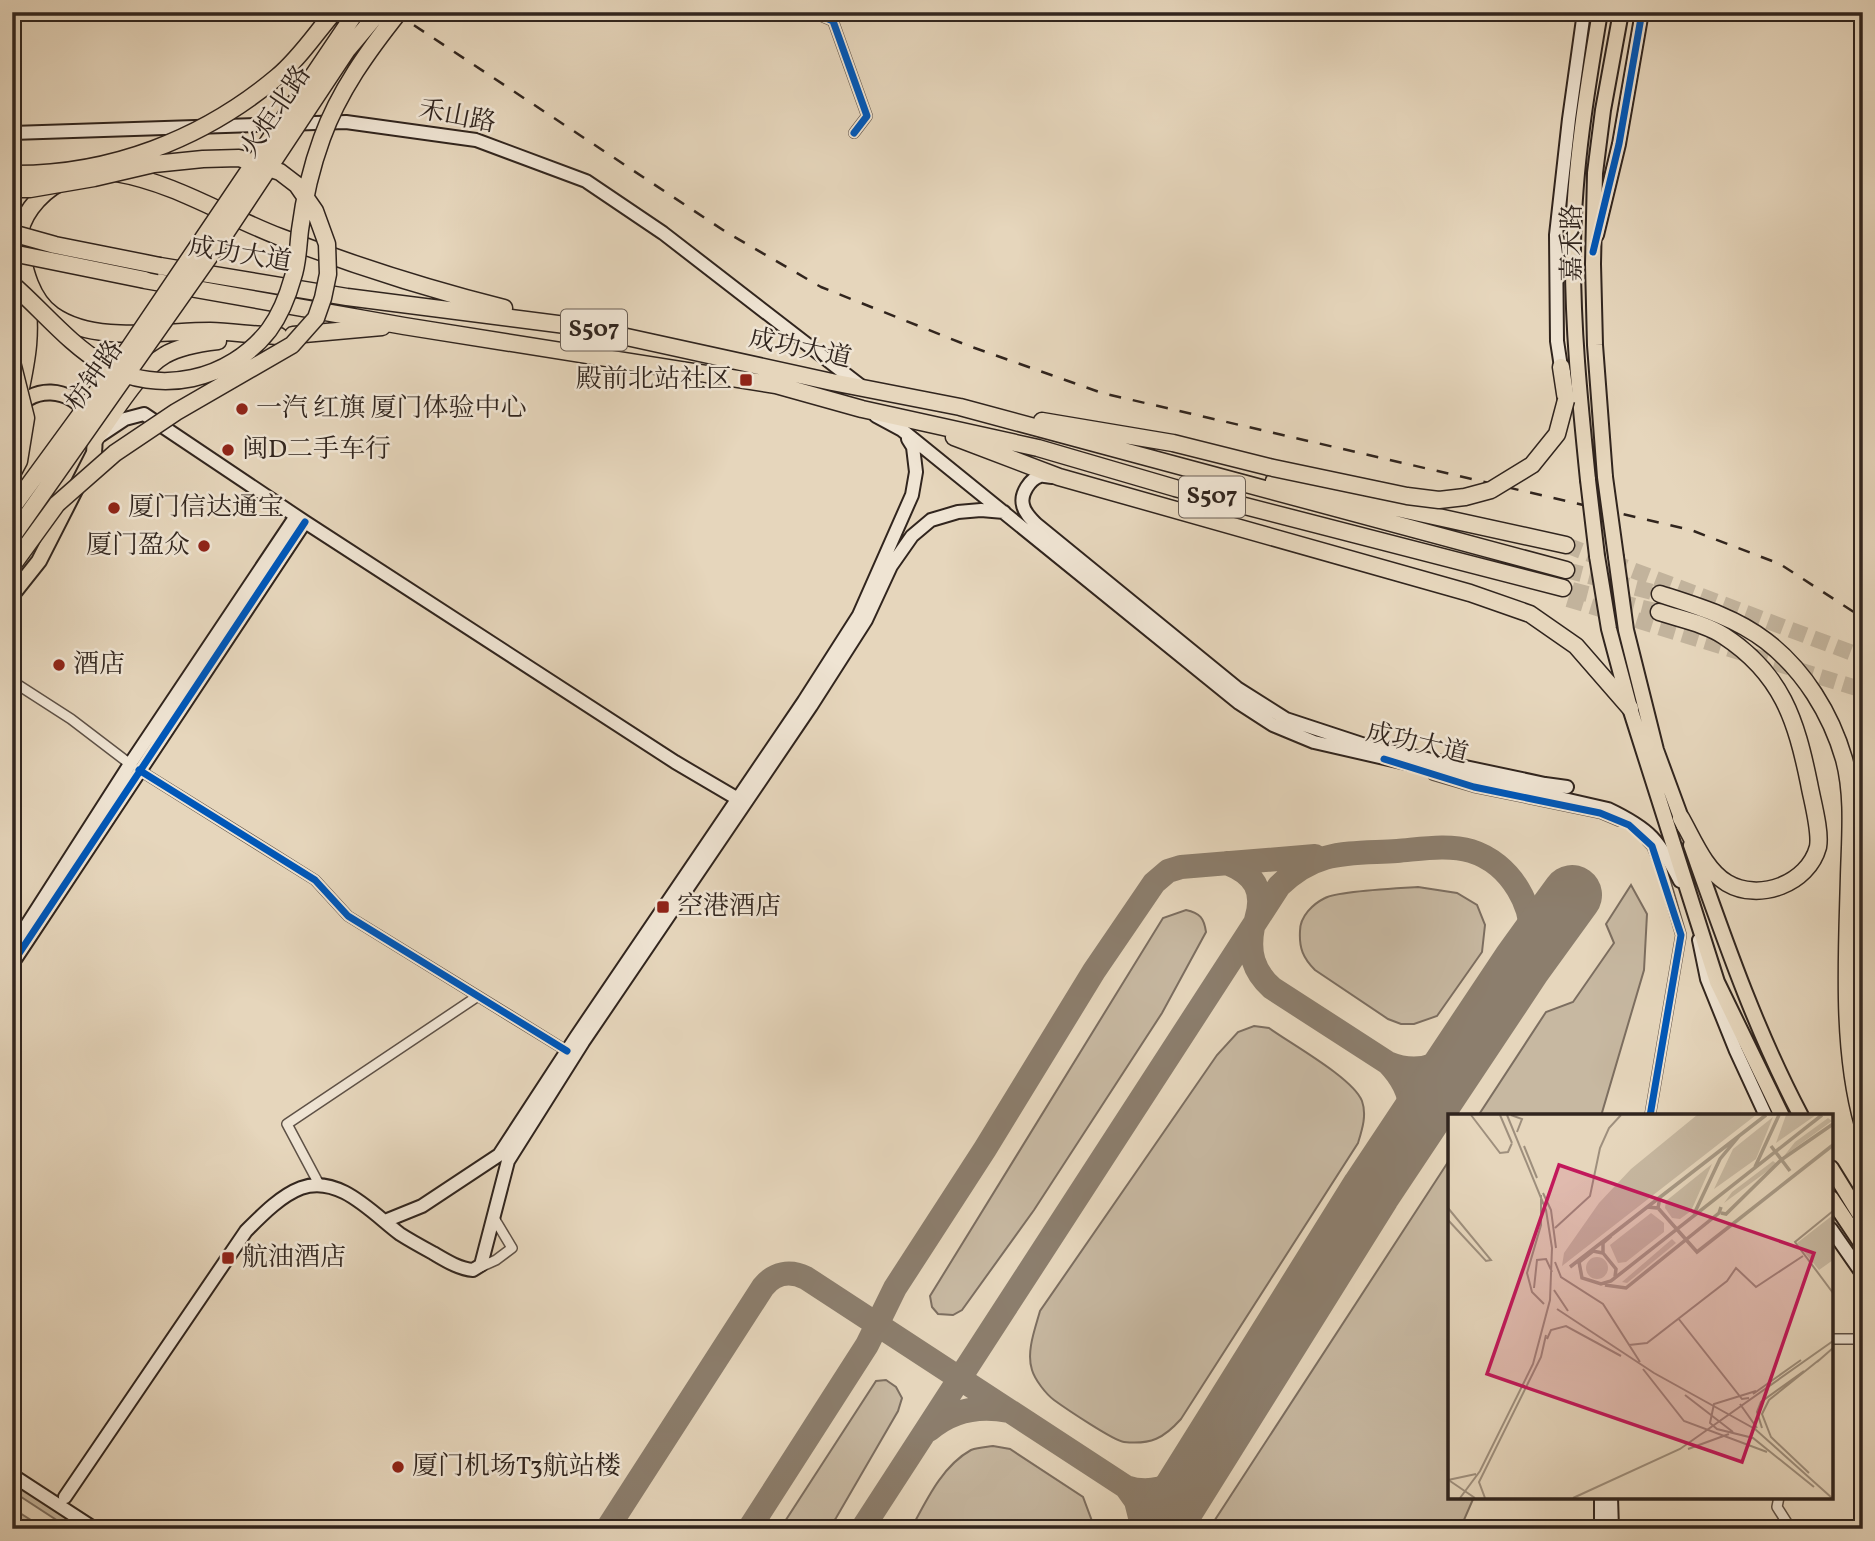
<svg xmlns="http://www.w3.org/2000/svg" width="1875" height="1541" viewBox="0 0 1875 1541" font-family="Vollkorn,'Noto Serif SC',serif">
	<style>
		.green { fill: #c7b8a1; stroke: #7c6e60; stroke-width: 2 }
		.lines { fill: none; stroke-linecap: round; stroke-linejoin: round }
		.taxiway { stroke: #8c7e6d; stroke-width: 24 }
		.runway { stroke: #8c7e6d; stroke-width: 60 }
		.highway-tunnel { stroke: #c2b39c; stroke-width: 16; stroke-dasharray: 16 8; stroke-linecap: butt }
		.street-casing { stroke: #5e5146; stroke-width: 12 }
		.secondary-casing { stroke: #31251e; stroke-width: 16 }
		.primary-casing { stroke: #31251e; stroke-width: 18 }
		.highway-casing { stroke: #31251e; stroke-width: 19 }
		.street { stroke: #efe4d3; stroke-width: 9 }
		.secondary { stroke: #efe4d3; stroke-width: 12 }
		.primary { stroke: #e6d6bc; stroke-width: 14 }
		.highway { stroke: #e6d6bc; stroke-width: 16 }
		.rail { stroke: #31251e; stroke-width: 2.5; stroke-dasharray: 12 12; stroke-linecap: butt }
		.primary-bridge-casing { stroke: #31251e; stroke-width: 18; stroke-linecap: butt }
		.highway-bridge-casing { stroke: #31251e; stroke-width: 19; stroke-linecap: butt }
		.primary-bridge { stroke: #e6d6bc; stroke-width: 14 }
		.highway-bridge { stroke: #e6d6bc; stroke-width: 16 }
		.cycleway-casing { stroke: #efe4d3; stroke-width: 11 }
		.cycleway { stroke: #0057b8; stroke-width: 7 }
		.poi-dot { fill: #8f2418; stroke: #efe4d3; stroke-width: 2.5 }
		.labels { text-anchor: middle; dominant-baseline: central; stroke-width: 5; stroke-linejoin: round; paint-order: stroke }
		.shield { fill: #efe4d3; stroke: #6a5e54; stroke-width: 2 }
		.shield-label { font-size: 24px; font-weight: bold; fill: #31251e }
		.street-label { font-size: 26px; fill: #31251e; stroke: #efe4d3 }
		.poi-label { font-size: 26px; fill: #31251e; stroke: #efe4d3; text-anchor: start }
		.inset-river { fill: none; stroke: #a89a86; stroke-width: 3.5 }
		.inset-road { fill: none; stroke: #9e8f7d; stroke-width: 2 }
		.view { fill: #c2185b; fill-opacity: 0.15; stroke: #c2185b; stroke-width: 3.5 }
		.inset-edge { fill: none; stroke: #31251e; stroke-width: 3.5 }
	</style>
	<rect width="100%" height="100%" fill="#e6d6bc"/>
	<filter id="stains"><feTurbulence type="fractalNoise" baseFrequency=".00286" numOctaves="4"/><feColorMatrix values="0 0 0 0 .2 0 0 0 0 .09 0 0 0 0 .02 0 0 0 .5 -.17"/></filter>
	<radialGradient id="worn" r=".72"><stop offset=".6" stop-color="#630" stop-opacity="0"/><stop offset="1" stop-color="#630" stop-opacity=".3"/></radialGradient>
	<!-- green -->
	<path class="green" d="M1631,885L1647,914L1644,970L1601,1116H1478L1546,1012L1573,1002L1614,943L1606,924Z
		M1418,887L1457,893L1477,905L1485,925L1482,952L1437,1016L1414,1024H1401L1388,1019L1315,970C1303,958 1299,948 1300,931C1300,916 1313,904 1325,898C1338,891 1400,888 1418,887Z
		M1186,910C1200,913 1204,918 1206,932L1162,1013L1034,1210L962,1310L953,1315L938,1314L932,1307L930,1296L1163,918Z
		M1254,1026L1269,1028C1291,1044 1353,1078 1362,1101C1367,1115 1362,1130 1358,1143L1181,1419C1164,1438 1151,1445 1124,1442C1114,1441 1065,1408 1054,1400C1046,1394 1035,1380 1032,1370C1026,1352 1035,1329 1040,1311L1217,1055L1238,1032Z
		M1450,1159V1497H1474L1460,1529H1209Z
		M886,1380L896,1387L902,1398L898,1411L836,1518L828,1529H780L876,1381Z
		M993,1446L1010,1449L1083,1497L1095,1529H911C926,1501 942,1466 971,1450C978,1447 986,1447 993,1446Z
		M12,1482L87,1529H65L61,1523L12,1491Z
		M12,1508L45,1529H12Z"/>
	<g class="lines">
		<!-- taxiway -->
		<path class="taxiway" d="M1227,863C1255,874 1265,891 1256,920
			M1253,927C1248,952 1253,971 1272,988L1388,1063
			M929,1430C952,1410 979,1405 1009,1411
			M607,1529L763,1287C774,1273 790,1270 806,1278L1126,1487
			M749,1529L867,1345L895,1288L985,1149L1094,971L1154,883L1168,871L1181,867L1315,856
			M862,1529L1279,886C1317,849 1348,854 1397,851C1421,849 1448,844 1471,851C1510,863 1538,908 1529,948C1525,964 1512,980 1503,994C1477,1034 1443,1086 1388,1063C1434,1111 1400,1146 1371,1191
			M1143,1529L1136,1501L1126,1487C1155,1497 1181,1483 1202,1464"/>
		<!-- runway -->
		<path class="runway" d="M1160,1529L1371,1191L1522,964L1572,895"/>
		<!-- highway-tunnel -->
		<path class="highway-tunnel" d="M1566,545L1863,657
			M1566,570L1660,594
			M1572,590L1659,612
			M1568,599L1863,690"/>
		<defs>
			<path id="street" d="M812,12L833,21L867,116L854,133
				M12,681L71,719L130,764
				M139,770L315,880L348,916L567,1051
				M1433,775L1474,787L1600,813L1619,821
				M1647,841L1652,846L1662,870L1681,935L1650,1116
				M320,1186L287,1124L478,996
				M478,1268L496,1260L512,1248L494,1218
				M1831,1339H1863
				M1779,1497L1777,1507L1791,1529"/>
			<path id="secondary" d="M12,133L346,122L476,140L586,181L663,233L861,386
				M1597,235L1619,144L1642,12
				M1564,373L1561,367L1557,341L1556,235L1569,119L1584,12
				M876,416L902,430L1239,703L1273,725L1314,742L1608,809C1650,829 1659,840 1680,881
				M101,435L125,419L144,414L305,522L675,762L743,802
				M1052,477C1048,477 1044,475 1040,476C1030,479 1020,494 1023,505C1024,512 1031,519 1036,524L1237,688L1286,719L1371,747L1545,784L1567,787
				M1699,940L1707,979L1736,1051L1766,1116
				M12,948L130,764L296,516
				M12,964L305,522
				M385,1221L422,1206L499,1155L576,1037L804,701L859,615L912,495L916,472L913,447L908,439
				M1831,1229L1863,1275
				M12,1475L95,1529
				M65,1497L246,1231C261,1216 280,1196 301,1188C339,1174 373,1214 400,1234C411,1241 422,1247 433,1253C445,1260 459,1269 473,1270L481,1265L508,1161L583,1042L811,706L866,620L891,566L912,536L931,520L958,512L981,510L1004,512
				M1601,1497V1529
				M1611,1497L1612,1529"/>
			<path id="primary" d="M12,414C32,384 70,386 89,416C95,425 95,442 94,453L39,561L12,595
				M1605,477L1595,345L1593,264L1595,173L1603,110L1621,12
				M1588,480C1580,402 1572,324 1573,245C1574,167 1587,89 1600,12
				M1597,556L1609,629L1630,708L1717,982L1782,1116
				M1616,557L1626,630L1656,750L1684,826
				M1691,845C1724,938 1755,1029 1801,1116
				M1831,1168L1863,1220
				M1831,1198L1863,1246"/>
			<path id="highway" d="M116,173C175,183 225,216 280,237C353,265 428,289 504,308
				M61,182C40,193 16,219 20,245C24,269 31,300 53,315C94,344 162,331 210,331C232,332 256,335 279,336
				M160,266L347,297L581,327L832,382L960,407L1566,570
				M145,280L404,326L776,385L862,409L1038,448L1175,488L1563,588
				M293,335L382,327
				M1561,367L1566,400
				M19,397C28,356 32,332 26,291
				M1042,421L1173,443L1269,467
				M954,437L1059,477L1470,593L1530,614L1576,646L1630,708
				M95,439C113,415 140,369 165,355C180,346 201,343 218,341
				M1274,481L1566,545
				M1660,594C1697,606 1735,617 1766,641C1804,670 1831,714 1844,759C1854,796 1850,838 1849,876C1847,955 1841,1048 1863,1125
				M1659,612C1680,619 1706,624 1724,636C1782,674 1796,720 1809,783C1812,800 1821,831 1818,847C1808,884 1759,902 1727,883C1705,870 1693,839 1681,818"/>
		</defs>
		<!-- street casing -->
		<use href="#street" class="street-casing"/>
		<!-- secondary casing -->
		<use href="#secondary" class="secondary-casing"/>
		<!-- primary casing -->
		<use href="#primary" class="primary-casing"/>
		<!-- highway casing -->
		<use href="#highway" class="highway-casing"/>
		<!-- street -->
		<use href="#street" class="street"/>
		<!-- secondary -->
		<use href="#secondary" class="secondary"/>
		<!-- primary -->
		<use href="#primary" class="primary"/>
		<!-- highway -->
		<use href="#highway" class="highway"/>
		<!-- rail -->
		<path class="rail" d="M394,12L726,232L821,287L969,346L1102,393L1691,530L1780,564L1863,618"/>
		<defs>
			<path id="primary-bridge" d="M1605,477L1616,557
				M1588,480L1597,556"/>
			<path id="highway-bridge" d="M12,174C110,175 203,139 277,77C299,59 316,33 334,12
				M12,189H30L94,178L154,164L203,159L239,158L280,172L297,185L315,211L327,244L328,274L323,298L316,318L292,345L176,412L115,453L57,504L12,566
				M12,233L55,245L160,266
				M12,253L145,280
				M12,284C42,310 69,344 103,364C159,397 230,380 269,330C280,315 288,295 293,277C298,263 298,246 300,230C304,199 311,168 322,138C339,91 368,51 399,12
				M1269,467L1407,496L1439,500L1465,497L1491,490L1532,465L1557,434L1566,400
				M12,474L19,461L26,418L12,362
				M12,508L129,348L356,12
				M12,537L219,243L347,50L379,12"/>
		</defs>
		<!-- primary-bridge casing -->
		<use href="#primary-bridge" class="primary-bridge-casing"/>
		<!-- highway-bridge casing -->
		<use href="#highway-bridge" class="highway-bridge-casing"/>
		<!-- primary-bridge -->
		<use href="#primary-bridge" class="primary-bridge"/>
		<!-- highway-bridge -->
		<use href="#highway-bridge" class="highway-bridge"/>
		<defs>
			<path id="cycleway" d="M812,12L833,21L867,116L854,133
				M1593,252L1619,144L1642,12
				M1384,759L1474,787L1600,813L1629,825L1652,846L1681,935L1650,1116
				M139,770L315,880L348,916L567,1051
				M12,964L305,522"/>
		</defs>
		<!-- cycleway casing -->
		<use href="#cycleway" class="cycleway-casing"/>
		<!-- cycleway -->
		<use href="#cycleway" class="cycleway"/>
	</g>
	<!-- markers -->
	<g class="poi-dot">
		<rect x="739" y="373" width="14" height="14" rx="3.5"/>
		<circle cx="242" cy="409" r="7"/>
		<circle cx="228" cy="450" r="7"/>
		<circle cx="114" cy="508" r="7"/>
		<circle cx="204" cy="546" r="7"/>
		<circle cx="59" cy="665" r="7"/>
		<rect x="656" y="900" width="14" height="14" rx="3.5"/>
		<rect x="221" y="1251" width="14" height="14" rx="3.5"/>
		<circle cx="398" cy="1467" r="7"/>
	</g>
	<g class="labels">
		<!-- shield labels -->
		<g class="shield">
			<rect x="561" y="309.5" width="66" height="41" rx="5"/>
			<rect x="1179" y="476.5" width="66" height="41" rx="5"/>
		</g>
		<g class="shield-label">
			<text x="594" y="330">S507</text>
			<text x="1212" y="497">S507</text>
		</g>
		<!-- street labels -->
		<g class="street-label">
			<text transform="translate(276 112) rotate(-56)">火炬北路</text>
			<text transform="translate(457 117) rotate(11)">禾山路</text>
			<text transform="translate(1573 243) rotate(-90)">嘉禾路</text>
			<text transform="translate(240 255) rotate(9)">成功大道</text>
			<text transform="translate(800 349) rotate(12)">成功大道</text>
			<text transform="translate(95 376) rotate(-55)">枋钟路</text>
			<text transform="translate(1417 744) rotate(13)">成功大道</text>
		</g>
		<!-- poi labels -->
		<g class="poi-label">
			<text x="732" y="380" text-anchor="end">殿前北站社区</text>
			<text x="256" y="409">一汽 红旗 厦门体验中心</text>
			<text x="242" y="450">闽D二手车行</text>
			<text x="128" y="508">厦门信达通宝</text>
			<text x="190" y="546" text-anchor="end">厦门盈众</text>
			<text x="73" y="665">酒店</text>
			<text x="677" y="907">空港酒店</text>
			<text x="242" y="1258">航油酒店</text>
			<text x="412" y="1467">厦门机场T3航站楼</text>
		</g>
	</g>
	<!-- overview -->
	<g transform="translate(1448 1114)">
		<rect width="385" height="385" fill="#e6d6bc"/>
		<path d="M249,1H308L114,152L116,139L151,89L183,55ZM338,1H368L328,29ZM325,3L308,45L266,75L285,35ZM380,4L384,7L336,42L347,28ZM325,47L329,50L276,89L284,78ZM264,50L243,97L232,105L224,104L217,94L218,87ZM203,99L216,109V118L178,148L170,149L162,131ZM385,101V146L371,156L349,129ZM224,125L228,129L179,169L174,168ZM138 154a11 11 0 1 1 22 0a11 11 0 1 1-22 0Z" fill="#c7b8a1"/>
		<path class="inset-river" d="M323,32L342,57M333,46L385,10M307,53L331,1M199,93L210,94L212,83M210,94L249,138L385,31M273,99L278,100L333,46M246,100L272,45L292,21M163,122L155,129V139L145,137L131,148L134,164L153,170L163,167L374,1M155,139L168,155L167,163M122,153L318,1M157,171L178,174L271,99L273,93"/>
		<path class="inset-road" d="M23,1L52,39L60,38L64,29M52,1L64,29M63,1L74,5L69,18M76,32L89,64M95,79L103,96L108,134M93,81V111L79,159L84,178L96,190M0,94L43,146L38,147L0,106M385,97L347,128L385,179M107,114L142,82L152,34L161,14L173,1M107,148L113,163L155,190L192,248M86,174L89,146L98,145L104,158M106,176L120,197M109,195L206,259L307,315L384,384M230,204L294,285L301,284M99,225L103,216L118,212L173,242M181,231L199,229L279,167L288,154L308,173L355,142M369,248L385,234M195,255L236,307L319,338M308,277L266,290L262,309L269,315L305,324L366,373M305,280L353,246M237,281L285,318M292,290L309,314M314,314L309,298L313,288L356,257M240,335L281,320M361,359L323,323L314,300L321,286L371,246M0,366L28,360M2,367L27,384M12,384L32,357L85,250L102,186L104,134L98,96L59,1M37,384L31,368L93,243L98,221M125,384L232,335L385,227"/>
		<path class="view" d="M111,51L366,139L294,348L39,260Z"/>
		<rect width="385" height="385" class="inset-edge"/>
	</g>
	<!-- margin -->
	<rect width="1875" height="1541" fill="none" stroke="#e6d6bc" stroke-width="42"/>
	<rect x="14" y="14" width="1847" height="1513" fill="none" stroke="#31251e" stroke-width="3.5"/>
	<rect x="21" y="21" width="1833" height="1499" fill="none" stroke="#31251e" stroke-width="2"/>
	<rect width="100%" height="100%" filter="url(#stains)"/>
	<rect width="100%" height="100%" fill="url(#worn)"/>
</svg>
